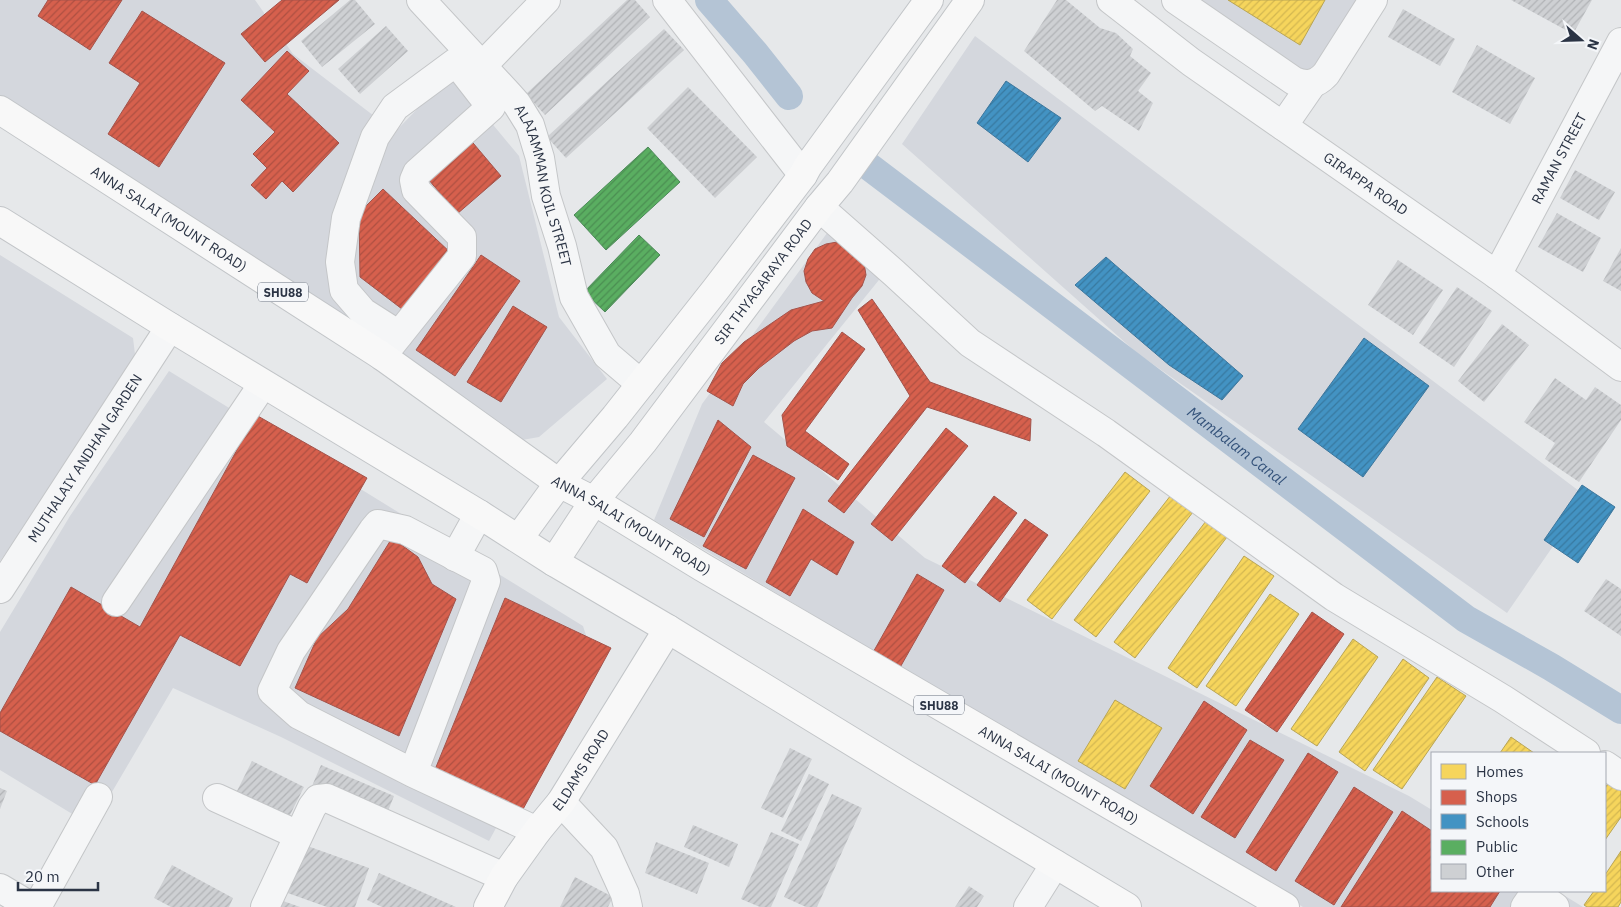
<svg xmlns="http://www.w3.org/2000/svg" width="1621" height="907" viewBox="0 0 1621 907" font-family="'IBM Plex Sans',sans-serif">
	<style>
		.built { fill: #d4d7dd }
		.homes { fill: url(#homes-hatch); stroke: #b9a555 }
		.shops { fill: url(#shops-hatch); stroke: #a3534b }
		.schools { fill: url(#schools-hatch); stroke: #3c769d }
		.public { fill: url(#public-hatch); stroke: #4c8959 }
		.lines { fill: none; stroke-linecap: round; stroke-linejoin: round }
		.canal { stroke: #b4c4d5; stroke-width: 28 }
		.building { fill: url(#building-hatch) }
		.minor-casing { stroke: #c4c6c8; stroke-width: 30 }
		.major-casing { stroke: #c2c5c8; stroke-width: 30 }
		.minor { stroke: #f5f6f7; stroke-width: 28 }
		.major { stroke: #f8f8f8; stroke-width: 28 }
		.labels { text-anchor: middle; dominant-baseline: central; stroke-width: 5; stroke-linejoin: round; paint-order: stroke }
		.shield { fill: #f4f6f9; stroke: #676e7b; stroke-width: 1 }
		.shield-label { font-size: 12px; font-weight: bold; fill: #2b3445 }
		.street-label { font-size: 14px; fill: #2b3445; stroke: #f4f6f9 }
		.water-label { font-size: 15px; font-style: italic; fill: #34527a; stroke: #f4f6f9 }
	</style>
	<defs>
		<pattern id="homes-hatch" width="6" height="6" patternUnits="userSpaceOnUse" patternTransform="scale(1.25)"><rect width="6" height="6" fill="#f6d55c"/><path d="M-1 1l2-2M0 6l6-6M5 7l2-2" fill="none" stroke="#d3b751"/></pattern>
		<pattern id="shops-hatch" width="6" height="6" patternUnits="userSpaceOnUse" patternTransform="scale(1.25)"><rect width="6" height="6" fill="#d6604d"/><path d="M-1 1l2-2M0 6l6-6M5 7l2-2" fill="none" stroke="#ae5042"/></pattern>
		<pattern id="schools-hatch" width="6" height="6" patternUnits="userSpaceOnUse" patternTransform="scale(1.25)"><rect width="6" height="6" fill="#4393c3"/><path d="M-1 1l2-2M0 6l6-6M5 7l2-2" fill="none" stroke="#3879a0"/></pattern>
		<pattern id="public-hatch" width="6" height="6" patternUnits="userSpaceOnUse" patternTransform="scale(1.25)"><rect width="6" height="6" fill="#5aae61"/><path d="M-1 1l2-2M0 6l6-6M5 7l2-2" fill="none" stroke="#4b8e52"/></pattern>
		<pattern id="building-hatch" width="6" height="6" patternUnits="userSpaceOnUse" patternTransform="scale(1.25)"><rect width="6" height="6" fill="#ced0d3"/><path d="M-1 1l2-2M0 6l6-6M5 7l2-2" fill="none" stroke="#b1b3b6"/></pattern>
	</defs>
	<rect width="100%" height="100%" fill="#e6e8ea"/>
	<!-- built -->
	<path class="built" d="M0,0H255L293,54L395,132L451,74L519,156L559,317L607,379L539,437L505,443L0,121Z
		M1164,0H1356L1298,101Z
		M975,36L1587,497L1507,613L1137,353L902,144Z
		M830,229L887,270L764,422L925,558L1409,796L1432,810V891H1557L1583,907H1303L654,520L702,404Z
		M0,255L133,338L137,371L0,561Z
		M169,371L583,626L591,651L489,841L281,737L173,688L92,826L0,770V632L70,516Z"/>
	<!-- homes -->
	<path class="homes" d="M1228,0H1325L1300,45Z
		M1125,472L1150,491L1052,619L1027,600Z
		M1171,495L1193,512L1096,637L1074,620Z
		M1206,521L1227,537L1135,658L1114,642Z
		M1244,556L1274,576L1197,688L1168,668Z
		M1270,594L1299,614L1236,706L1206,686Z
		M1353,639L1378,657L1317,746L1291,729Z
		M1403,659L1429,678L1365,771L1339,752Z
		M1437,677L1466,696L1402,789L1373,770Z
		M1115,700L1162,728L1125,789L1078,761Z
		M1511,737L1534,753H1500Z
		M1612,777L1621,784V817L1605,840V788Z
		M1621,851V902L1618,907H1587L1584,905L1594,891H1605V875Z"/>
	<!-- shops -->
	<path class="shops" d="M48,0H122L90,50L38,16Z
		M282,0H339L265,62L241,34Z
		M142,11L225,63L159,167L108,134L140,83L109,63Z
		M287,51L309,71L287,94L339,143L293,192L282,181L266,199L251,185L267,168L253,154L275,132L241,100Z
		M468,137L501,176L457,214L424,174Z
		M383,189L453,255L402,309L360,277L359,213Z
		M837,242L849,245L864,263L866,275L862,286L852,298L832,328L812,331L794,341L759,368L743,384L733,406L707,391L722,363L744,342L791,310L824,301L812,293L806,282L804,271L808,259L815,249L826,244Z
		M481,255L520,281L455,376L416,350Z
		M872,299L930,382L1031,419L1030,441L927,407L844,513L828,501L910,396L858,310Z
		M513,306L547,327L501,402L467,382Z
		M842,332L865,349L805,431L849,464L838,480L787,446L782,415Z
		M256,415L367,478L307,583L290,574L240,666L180,635L95,785L0,731V713L71,587L140,627Z
		M718,420L751,447L704,537L670,519Z
		M946,428L968,446L892,541L871,524Z
		M753,455L795,478L746,569L703,546Z
		M994,496L1017,513L965,583L942,566Z
		M803,509L854,542L837,575L811,559L790,596L766,582Z
		M1025,519L1048,535L1000,602L977,585Z
		M392,538L418,557L432,584L456,599L399,736L295,688L317,638L348,609Z
		M917,574L944,590L898,671L871,656Z
		M505,598L611,648L522,811L434,772Z
		M1312,612L1344,634L1277,732L1245,710Z
		M1204,701L1247,730L1193,814L1150,786Z
		M1250,740L1284,760L1235,838L1201,817Z
		M1308,753L1338,772L1276,871L1246,852Z
		M1354,787L1393,812L1334,905L1295,881Z
		M1402,811L1432,831V891H1500L1490,907H1341Z"/>
	<!-- schools -->
	<path class="schools" d="M1006,81L1061,118L1028,162L977,123Z
		M1106,257L1243,376L1222,400L1169,365L1075,285Z
		M1364,338L1429,386L1363,477L1298,429Z
		M1582,485L1615,507L1578,563L1544,540Z"/>
	<!-- public -->
	<path class="public" d="M648,147L680,182L606,250L574,215Z
		M639,235L660,255L605,312L584,292Z"/>
	<g class="lines">
		<!-- canal -->
		<g class="canal">
			<path d="M709,0L755,53L789,96"/>
			<path id="s1" d="M863,162L1466,619L1551,667L1621,710"/>
		</g>
	</g>
	<!-- building -->
	<path class="building" d="M350,0H355L375,24L322,67L301,41Z
		M627,0H635L650,17L545,115L526,94Z
		M1057,0H1066L1100,28L1116,33L1133,49L1130,56L1151,73L1138,91L1153,103L1139,131L1102,106L1095,111L1024,51Z
		M1511,0H1592L1573,34Z
		M1403,9L1455,39L1440,66L1388,37Z
		M386,26L408,51L360,94L338,69Z
		M664,29L684,50L566,158L547,137Z
		M1477,45L1535,78L1510,124L1452,92Z
		M688,87L757,157L715,198L647,128Z
		M1575,170L1615,192L1599,220L1560,198Z
		M1557,213L1601,238L1583,272L1538,247Z
		M1621,248V291L1603,281Z
		M1398,260L1443,290L1413,335L1368,305Z
		M1457,287L1492,311L1454,367L1419,343Z
		M1502,324L1529,345L1484,402L1458,381Z
		M1555,378L1586,400L1595,387L1621,405V420L1579,482L1545,459L1555,443L1524,422Z
		M1606,579L1621,589V636L1584,611Z
		M790,748L812,759L783,818L761,808Z
		M252,761L304,787L287,821L235,795Z
		M321,765L394,796L386,816L312,786Z
		M809,774L829,784L801,841L781,831Z
		M0,788L7,791L0,809Z
		M832,794L862,808L817,907H806L784,897Z
		M693,825L738,844L729,867L684,847Z
		M771,832L799,844L771,907H760L741,899Z
		M656,842L709,863L697,894L645,873Z
		M299,843L369,868L355,907H327L282,891Z
		M172,865L233,898L229,907H171L154,898Z
		M379,873L456,907H382L367,900Z
		M575,877L613,897L608,907H560Z
		M969,886L984,896L977,907H955Z
		M283,901L300,907H281Z"/>
	<g class="lines">
		<defs>
			<g id="minor">
				<path id="s2" d="M421,0L509,95L517,104L530,125L540,158L546,196L562,246L574,297L607,355L641,384"/>
				<path d="M667,0L803,175"/>
				<path id="s3" d="M1111,0L1191,62L1497,275L1621,367"/>
				<path d="M1176,0L1294,81C1307,86 1316,85 1326,74L1373,0"/>
				<path d="M482,66L546,0"/>
				<path d="M1283,126L1312,84"/>
				<path d="M819,207L894,273L970,343L1106,433L1334,597L1503,699L1586,753"/>
				<path id="s4" d="M1497,275L1621,42"/>
				<path d="M382,356L462,256V237L416,190L414,180L417,173L491,107L456,62L395,107L375,137L346,218L340,262L344,290L363,312L399,335"/>
				<path d="M455,557L479,514"/>
				<path id="s5" d="M0,589L170,327"/>
				<path d="M116,602L263,384"/>
				<path d="M1605,765L1621,776"/>
				<path d="M413,773L486,581L483,571L405,530L378,524L373,530L291,651L272,691L299,715L413,773L537,831"/>
				<path d="M217,798L298,835"/>
				<path d="M561,802L604,848L625,894L628,907"/>
				<path d="M0,888L32,907"/>
				<path d="M37,907L98,797"/>
				<path d="M265,907L312,807L318,799L327,798L504,877"/>
				<path d="M1028,907L1055,864"/>
				<path d="M1525,907L1534,894L1538,895L1555,907"/>
			</g>
			<g id="major">
				<path id="s6" d="M0,110L382,356L559,483L594,501L702,567L1285,907"/>
				<path d="M0,221L170,327L479,514L554,562L668,629L905,774L1127,907"/>
				<path d="M519,538L559,483L615,417L716,289L803,175L808,166L929,0"/>
				<path id="s7" d="M554,562L594,501L643,442L819,207L840,182L970,0"/>
				<path id="s8" d="M488,907L504,877L537,831L561,802L668,629"/>
			</g>
		</defs>
		<!-- minor casing -->
		<use href="#minor" class="minor-casing"/>
		<!-- major casing -->
		<use href="#major" class="major-casing"/>
		<!-- minor -->
		<use href="#minor" class="minor"/>
		<!-- major -->
		<use href="#major" class="major"/>
	</g>
	<g class="labels">
		<!-- shield labels -->
		<g class="shield">
			<rect x="258" y="282.5" width="50" height="19" rx="4"/>
			<rect x="914" y="695.5" width="50" height="19" rx="4"/>
		</g>
		<g class="shield-label">
			<text x="283" y="292">SHU88</text>
			<text x="939" y="705">SHU88</text>
		</g>
		<!-- street labels -->
		<g class="street-label">
			<text stroke="none"><textPath href="#s4" startOffset="132">RAMAN STREET</textPath></text>
			<text stroke="none"><textPath href="#s3" startOffset="314">GIRAPPA ROAD</textPath></text>
			<text stroke="none"><textPath href="#s2" startOffset="228">ALAIAMMAN KOIL STREET</textPath></text>
			<text stroke="none"><textPath href="#s6" startOffset="201">ANNA SALAI (MOUNT ROAD)</textPath></text>
			<text stroke="none"><textPath href="#s7" startOffset="350">SIR THYAGARAYA ROAD</textPath></text>
			<text stroke="none"><textPath href="#s5" startOffset="156">MUTHALAIY ANDHAN GARDEN</textPath></text>
			<text stroke="none"><textPath href="#s6" startOffset="756">ANNA SALAI (MOUNT ROAD)</textPath></text>
			<text stroke="none"><textPath href="#s8" startOffset="166">ELDAMS ROAD</textPath></text>
			<text stroke="none"><textPath href="#s6" startOffset="1251">ANNA SALAI (MOUNT ROAD)</textPath></text>
		</g>
		<!-- water labels -->
		<g class="water-label">
			<text stroke="none"><textPath href="#s1" startOffset="469">Mambalam Canal</textPath></text>
		</g>
	</g>
	<!-- legend -->
	<rect x="1431" y="752" width="175" height="140" fill="#f4f6f9" stroke="#a4a8b1"/>
	<rect x="1441" y="764" width="25" height="15" fill="#f6d55c" stroke="#a4a8b1"/>
	<text x="1476" y="777" font-size="15" fill="#2b3445">Homes</text>
	<rect x="1441" y="790" width="25" height="15" fill="#d6604d" stroke="#a4a8b1"/>
	<text x="1476" y="802" font-size="15" fill="#2b3445">Shops</text>
	<rect x="1441" y="814" width="25" height="15" fill="#4393c3" stroke="#a4a8b1"/>
	<text x="1476" y="827" font-size="15" fill="#2b3445">Schools</text>
	<rect x="1441" y="840" width="25" height="15" fill="#5aae61" stroke="#a4a8b1"/>
	<text x="1476" y="852" font-size="15" fill="#2b3445">Public</text>
	<rect x="1441" y="864" width="25" height="15" fill="#ced0d3" stroke="#a4a8b1"/>
	<text x="1476" y="877" font-size="15" fill="#2b3445">Other</text>
	<!-- north arrow -->
	<g transform="translate(1581 40) rotate(110)" stroke="#f4f6f9" stroke-width="4" paint-order="stroke">
	<path d="M0-4L9 19L0 12L-9 19Z" fill="#2b3445"/>
	<text y="-8" font-size="14" font-weight="bold" text-anchor="middle" fill="#2b3445">N</text>
	</g>
	<!-- scale -->
	<path d="M18 882v8h80v-8" fill="none" stroke="#2b3445" stroke-width="2.5"/>
	<text x="25" y="882" font-size="15" fill="#2b3445" stroke="#f4f6f9" stroke-width="4" paint-order="stroke">20 m</text>
</svg>
